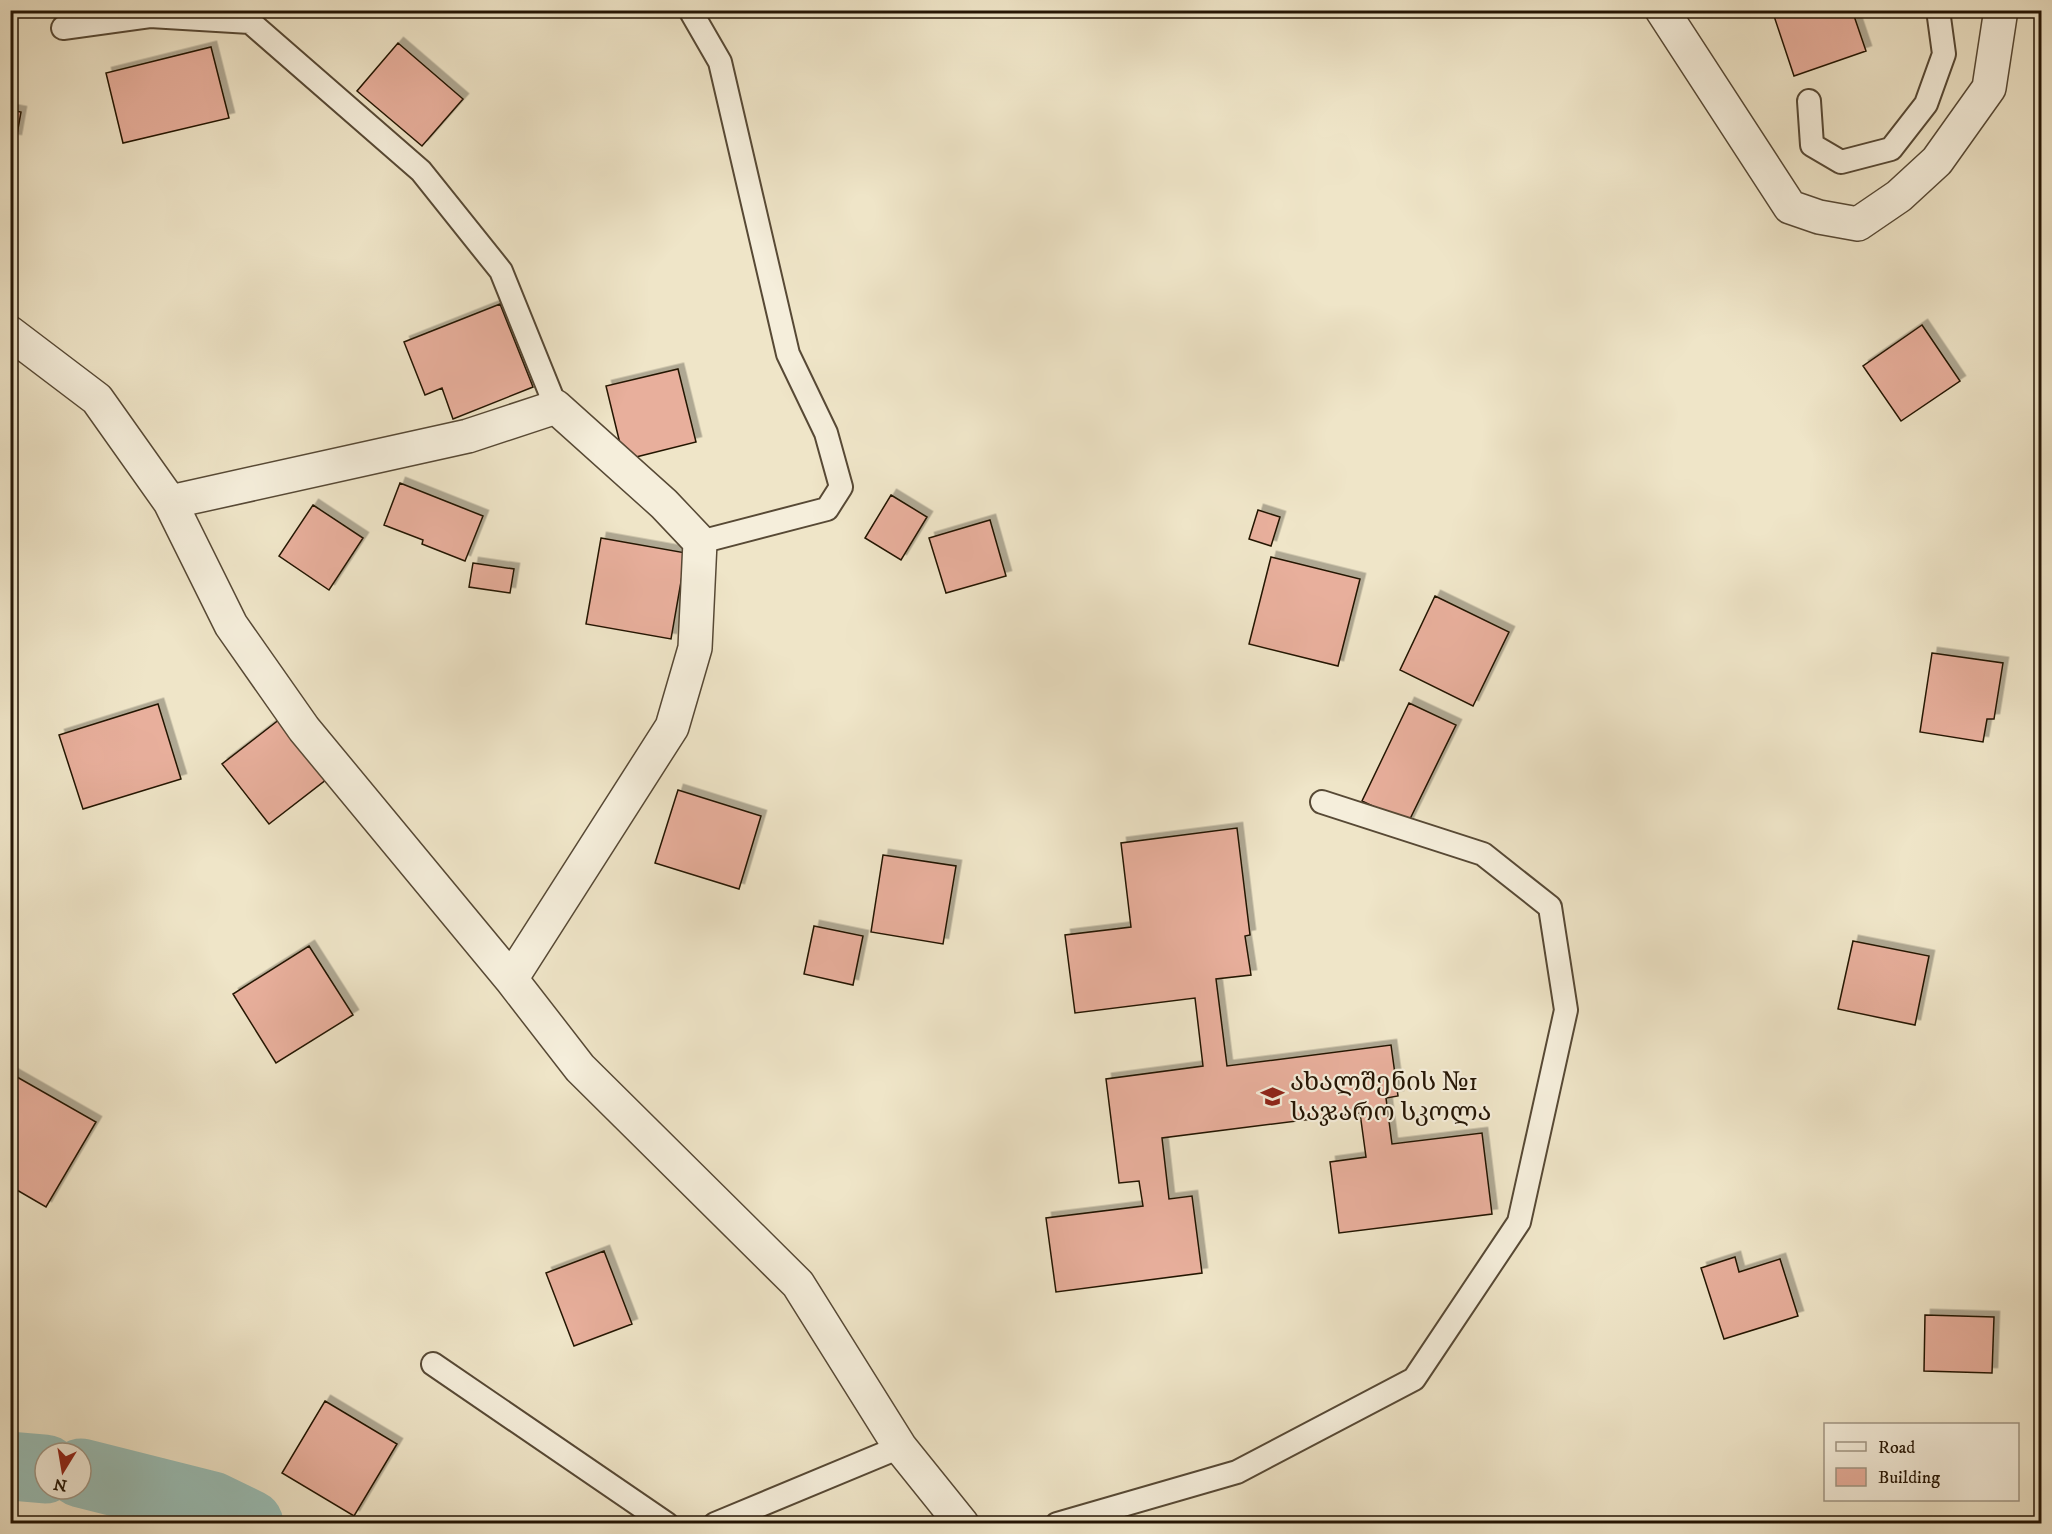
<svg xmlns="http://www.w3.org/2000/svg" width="2052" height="1534" viewBox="0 0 2052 1534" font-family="'IM FELL DW Pica','Noto Serif Georgian',serif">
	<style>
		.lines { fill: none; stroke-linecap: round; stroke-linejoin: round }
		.river { stroke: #9abfb7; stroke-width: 69 }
		.building { fill: #e8af9c; stroke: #241504; stroke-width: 1.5; filter: url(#shadow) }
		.service-casing { stroke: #574935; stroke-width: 26 }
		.minor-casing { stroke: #574935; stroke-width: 36 }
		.tertiary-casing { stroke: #574935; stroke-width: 36 }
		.service { stroke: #f5eedb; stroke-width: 22 }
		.minor { stroke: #f5eedb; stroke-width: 33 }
		.tertiary { stroke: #f5eedb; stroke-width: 33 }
		.labels { text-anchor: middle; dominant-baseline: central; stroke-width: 4.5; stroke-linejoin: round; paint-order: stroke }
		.poi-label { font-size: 26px; fill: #241504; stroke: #f5eedb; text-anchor: start }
	</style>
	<defs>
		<filter id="shadow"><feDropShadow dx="5.5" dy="-5.5" stdDeviation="0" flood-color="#0004"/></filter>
	</defs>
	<rect width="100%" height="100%" fill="#efe5c8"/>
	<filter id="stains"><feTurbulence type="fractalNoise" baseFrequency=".00333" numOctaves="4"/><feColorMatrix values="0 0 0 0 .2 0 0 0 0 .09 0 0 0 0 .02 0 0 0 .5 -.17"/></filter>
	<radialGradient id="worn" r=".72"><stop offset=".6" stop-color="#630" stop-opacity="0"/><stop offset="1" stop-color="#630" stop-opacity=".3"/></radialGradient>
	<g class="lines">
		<!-- river -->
		<path class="river" d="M10,1466L45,1469
			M81,1473L212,1506L249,1524"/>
	</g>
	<!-- building -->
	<path class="building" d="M1772,10H1852L1866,51L1794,76Z
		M398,43L463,99L422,146L357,91Z
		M211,47L229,118L123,143L106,73Z
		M10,110L21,112L16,140L10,139Z
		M500,304L533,387L453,419L442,388L425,395L404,342Z
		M1922,325L1960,381L1901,421L1863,366Z
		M678,369L696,442L624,460L606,386Z
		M400,483L483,516L465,561L422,544L423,540L384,525Z
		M891,495L927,517L901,560L865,538Z
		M313,505L363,538L329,590L279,556Z
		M1258,510L1280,517L1271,546L1249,539Z
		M990,520L1006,576L946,593L929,538Z
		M601,538L686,553L671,639L586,624Z
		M1271,557L1360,579L1338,666L1249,644Z
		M473,563L514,569L510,593L469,587Z
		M1435,596L1509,632L1473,706L1400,670Z
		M1932,653L2003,663L1994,719H1987L1983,742L1920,732Z
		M1409,703L1456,725L1408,823L1362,801Z
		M158,704L181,779L83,809L59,735Z
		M280,719L327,779L269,824L222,764Z
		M678,790L761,816L739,889L655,863Z
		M1237,828L1250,935L1245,936L1251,975L1216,979L1227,1066L1391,1045L1398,1096L1386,1098L1392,1144L1482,1133L1492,1214L1339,1233L1330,1162L1366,1157L1360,1113L1162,1138L1169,1199L1192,1196L1202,1273L1056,1292L1046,1218L1143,1206L1139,1181L1119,1183L1106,1079L1203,1066L1195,998L1075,1013L1065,935L1131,927L1121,843Z
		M883,855L956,866L943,944L871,932Z
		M814,926L863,936L853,985L804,974Z
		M1853,941L1929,956L1915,1025L1838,1009Z
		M309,946L353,1015L276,1063L233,994Z
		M10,1073L96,1122L46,1207L10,1186Z
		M604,1251L632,1324L574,1346L546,1273Z
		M1735,1257L1739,1272L1780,1259L1798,1316L1724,1339L1701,1268Z
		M1925,1315L1994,1317L1992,1373L1924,1371Z
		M325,1401L397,1444L354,1516L282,1473Z"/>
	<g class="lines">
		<defs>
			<path id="service" d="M690,10L720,62L788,354L826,433L841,487L827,509L700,542
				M63,28L150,16L250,22L421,171L501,271L556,407
				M1809,101L1812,145L1841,162L1891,149L1926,104L1944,54L1938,10
				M433,1364L667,1524
				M715,1524L900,1447
				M1057,1524L1237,1472L1414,1379L1519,1222L1566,1010L1550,907L1483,854L1322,802"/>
			<path id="minor" d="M10,333L97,399L170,502L231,625L304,729L511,979L580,1068L798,1284L900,1447L962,1524
				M170,502L468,436L556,407L664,504L700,542L695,648L672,727L511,979"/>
			<path id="tertiary" d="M1662,10L1790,207L1819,217L1858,224L1899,196L1937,161L1989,88L2000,16L1999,10"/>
		</defs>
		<!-- service casing -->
		<use href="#service" class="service-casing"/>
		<!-- minor casing -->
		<use href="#minor" class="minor-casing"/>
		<!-- tertiary casing -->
		<use href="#tertiary" class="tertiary-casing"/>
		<!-- service -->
		<use href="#service" class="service"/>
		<!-- minor -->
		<use href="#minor" class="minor"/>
		<!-- tertiary -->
		<use href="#tertiary" class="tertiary"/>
	</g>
	<!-- icons -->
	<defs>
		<symbol id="school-bare" viewBox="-9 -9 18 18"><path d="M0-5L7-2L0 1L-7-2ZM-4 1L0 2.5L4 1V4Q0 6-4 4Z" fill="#8f2418" stroke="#f5eedb" stroke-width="2.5" paint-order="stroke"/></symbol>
	</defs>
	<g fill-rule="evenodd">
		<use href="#school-bare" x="1256" y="1080" width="33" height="33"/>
	</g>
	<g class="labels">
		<!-- poi labels -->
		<g class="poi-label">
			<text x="1290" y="1082">ახალშენის №1<tspan x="1290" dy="30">საჯარო სკოლა</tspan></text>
		</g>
	</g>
	<!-- margin -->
	<rect width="2052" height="1534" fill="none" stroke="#efe5c8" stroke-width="36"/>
	<rect x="12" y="12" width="2028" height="1510" fill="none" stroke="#241504" stroke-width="3"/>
	<rect x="18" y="18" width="2016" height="1498" fill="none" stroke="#241504" stroke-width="1.5"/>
	<!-- legend -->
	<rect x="1824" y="1423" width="195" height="78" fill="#f5eedb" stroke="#a19785" stroke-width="1.5"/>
	<rect x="1836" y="1442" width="30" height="9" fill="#f5eedb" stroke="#a19785" stroke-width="1.5"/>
	<text x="1878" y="1453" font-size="18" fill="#241504">Road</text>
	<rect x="1836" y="1468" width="30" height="18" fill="#e8af9c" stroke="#a19785" stroke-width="1.5"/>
	<text x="1878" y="1483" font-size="18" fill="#241504">Building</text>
	<!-- north arrow -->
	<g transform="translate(63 1471) rotate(191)"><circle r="28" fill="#f5eedb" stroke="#a19785" stroke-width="1.5"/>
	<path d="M0-4.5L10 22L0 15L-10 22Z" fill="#8f2418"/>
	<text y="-9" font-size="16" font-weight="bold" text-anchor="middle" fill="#241504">N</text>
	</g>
	<rect width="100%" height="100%" filter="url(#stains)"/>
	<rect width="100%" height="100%" fill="url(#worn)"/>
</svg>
